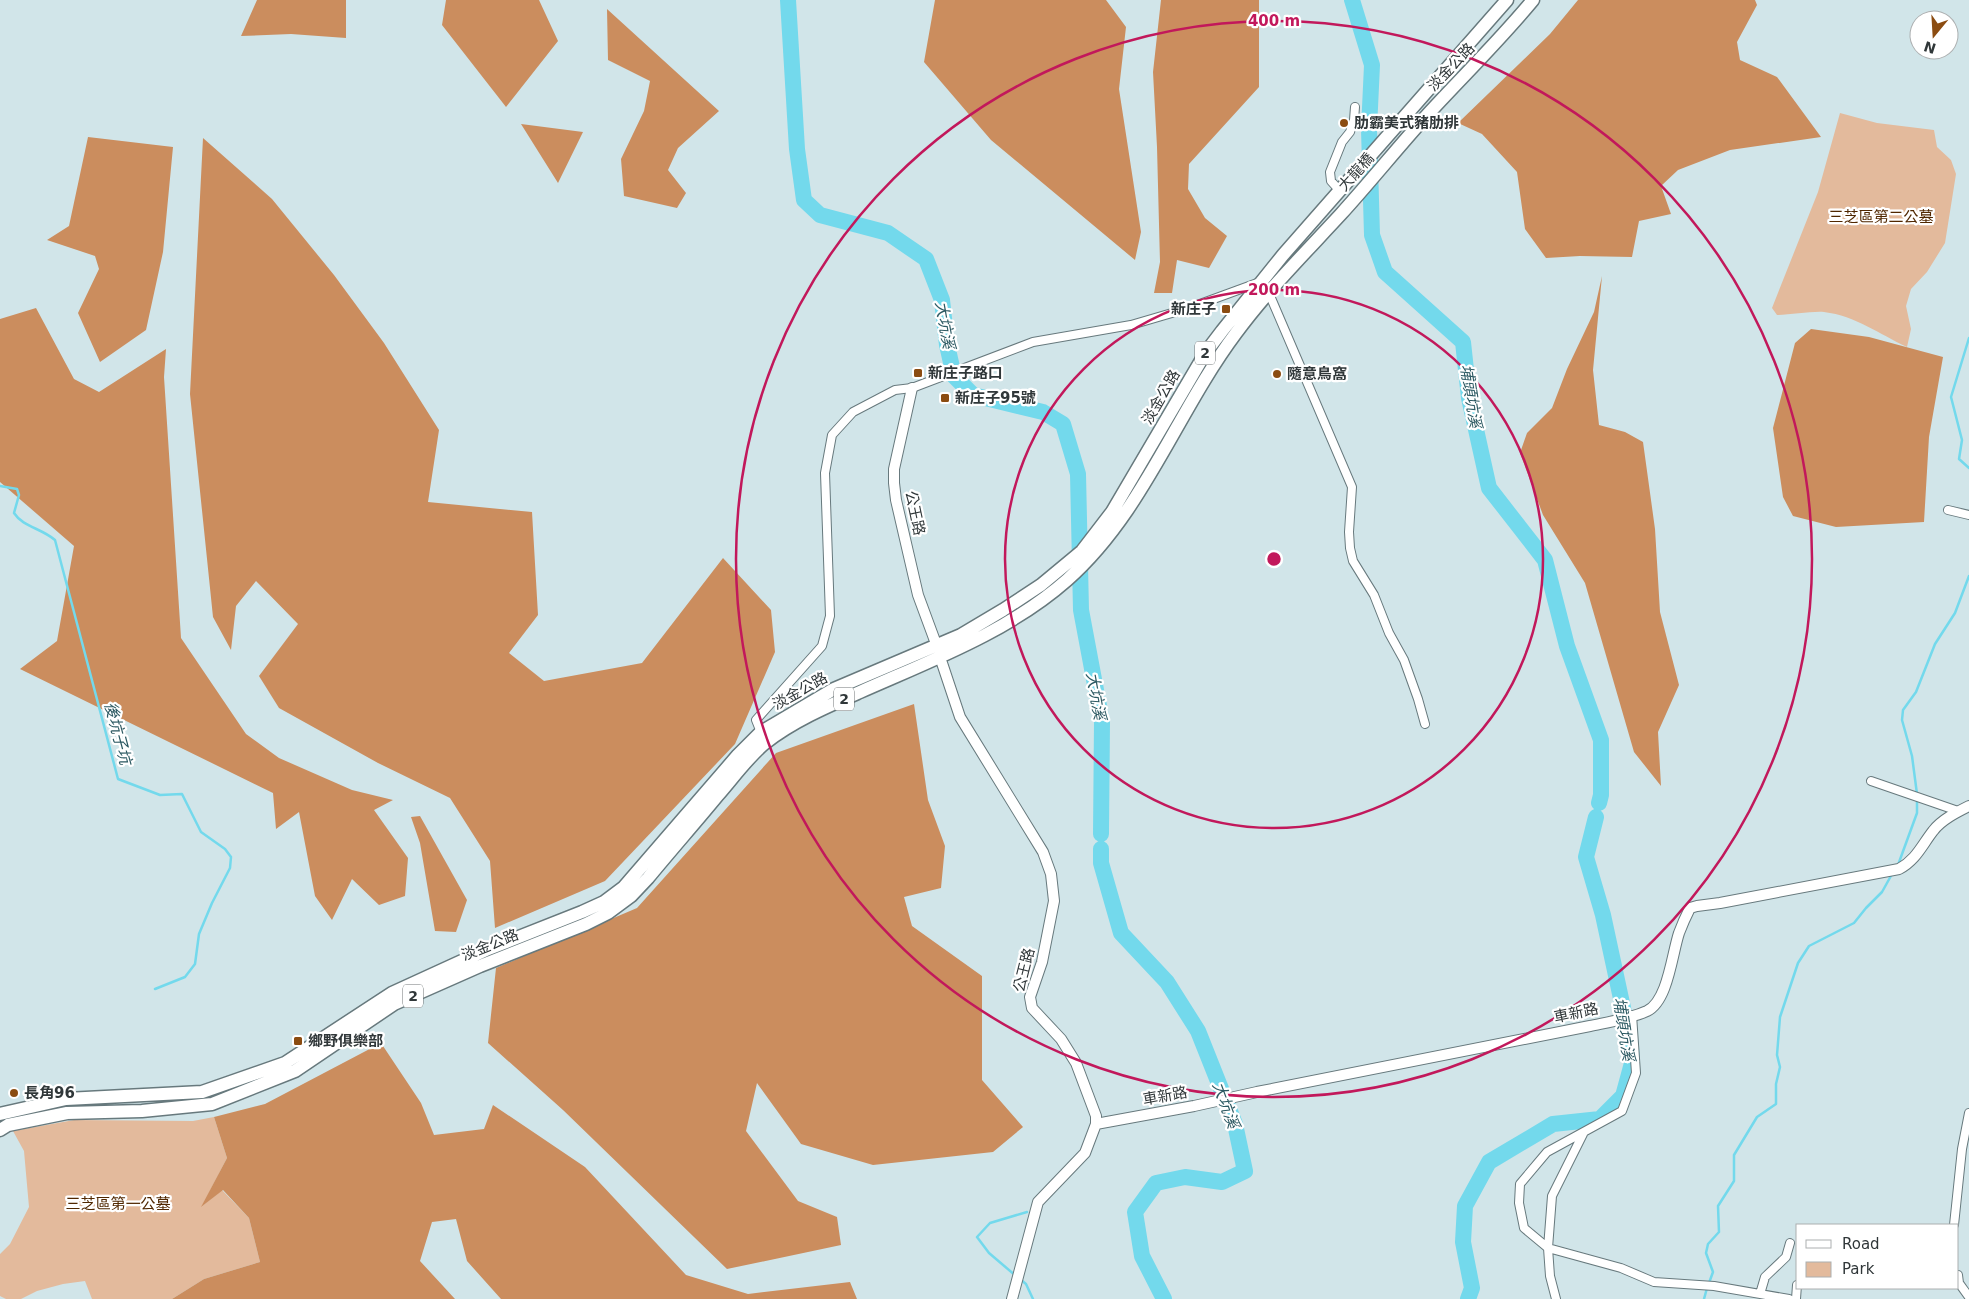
<svg xmlns="http://www.w3.org/2000/svg" width="1969" height="1299" viewBox="0 0 1969 1299" font-family="'DejaVu Sans','Noto Sans TC',sans-serif">
	<style>
		.green { fill: #e3ba9c }
		.forest { fill: #cb8d5e }
		.lines { fill: none; stroke-linecap: round; stroke-linejoin: round }
		.stream { stroke: #73d9ec; stroke-width: 2.5 }
		.river { stroke: #73d9ec; stroke-width: 16 }
		.minor-casing { stroke: #67797d; stroke-width: 10 }
		.tertiary-casing { stroke: #67797d; stroke-width: 12 }
		.primary-casing { stroke: #67797d; stroke-width: 15 }
		.minor { stroke: #fff; stroke-width: 8 }
		.tertiary { stroke: #fff; stroke-width: 10 }
		.primary { stroke: #fff; stroke-width: 12 }
		.ring { fill: none; stroke: #c2185b; stroke-width: 2.5 }
		.poi-dot { fill: #8b4c11; stroke: #fff; stroke-width: 2 }
		.labels { text-anchor: middle; dominant-baseline: central; stroke-width: 4.5; stroke-linejoin: round; paint-order: stroke }
		.shield { fill: #fff; stroke: #6e7374; stroke-width: 1 }
		.shield-label { font-size: 14px; font-weight: bold; fill: #303739 }
		.street-label { font-size: 15px; fill: #303739; stroke: #fff }
		.poi-label { font-size: 15px; font-weight: bold; fill: #303739; stroke: #fff; text-anchor: start }
		.park-label { font-size: 15px; fill: #502700; stroke: #fff }
		.water-label { font-size: 16px; font-style: italic; fill: #2c5962; stroke: #fff }
		.centre { fill: #c2185b; stroke: #fff; stroke-width: 2.5 }
		.ring-label { font-size: 15px; text-anchor: middle; font-weight: bold; fill: #c2185b; stroke: #fff; stroke-width: 4.5; stroke-linejoin: round; paint-order: stroke }
	</style>
	<rect width="100%" height="100%" fill="#d1e5e9"/>
	<!-- green -->
	<path class="green" d="M1840,113L1877,123L1934,130L1937,147L1951,160L1956,174L1945,243L1927,272L1911,289L1906,306L1911,329L1907,347C1879,334 1856,316 1824,312C1812,311 1790,315 1777,315L1772,308L1818,192Z
		M214,1117L227,1158L202,1206L222,1190L249,1218L260,1262L204,1279L172,1299H92L85,1281L63,1284L37,1291L21,1299H6L0,1296V1254L10,1244L29,1207L24,1151L13,1131L74,1120L193,1121Z"/>
	<!-- forest -->
	<path class="forest" d="M257,0H346V38L291,34L241,36Z
		M446,0H539L558,41L506,107L442,25Z
		M935,0H1106L1126,27L1119,89L1141,232L1135,260L991,140L924,62Z
		M1161,0H1259V87L1189,164L1188,189L1205,218L1227,236L1209,268L1177,260L1172,293H1154L1160,262L1157,147L1153,72Z
		M1578,0H1755L1757,5L1737,42L1740,60L1777,77L1821,137L1730,150L1678,170L1661,186L1671,214L1639,221L1632,257L1580,256L1546,258L1525,229L1517,172L1482,134L1458,123L1550,34Z
		M607,9L719,111L678,148L668,170L686,193L677,208L624,196L621,159L644,111L650,81L608,60Z
		M521,124L583,132L558,183Z
		M88,137L173,147L163,252L146,330L100,362L78,313L99,269L95,256L47,240L69,226Z
		M203,138L272,199L334,275L384,343L439,430L428,502L532,512L538,615L509,653L544,681L642,663L723,558L771,610L775,652L735,744L605,881L495,928L490,861L450,798L378,763L279,708L259,676L298,624L256,581L236,606L231,650L213,617L190,394Z
		M1602,276L1593,370L1599,425L1625,432L1643,442L1655,529L1660,612L1679,685L1658,732L1661,786L1634,752L1585,583L1543,515L1520,453L1527,433L1552,408L1567,369L1594,312Z
		M36,308L74,379L99,392L166,349L164,377L181,638L246,734L279,758L352,790L393,800L374,810L408,858L405,896L379,905L352,879L332,920L315,896L299,812L276,829L273,793L20,669L57,641L74,546L0,482V319Z
		M1811,329L1869,337L1943,357L1929,437L1924,522L1836,527L1793,516L1783,497L1773,428L1795,343Z
		M914,704L928,800L945,846L941,888L904,897L912,926L982,976V1080L1023,1127L993,1152L873,1165L801,1144L757,1083L746,1131L798,1201L837,1217L841,1245L727,1269L563,1110L488,1043L496,968L637,908L776,753Z
		M420,816L467,900L456,932L435,931L420,843L411,817Z
		M381,1043L421,1103L434,1135L484,1129L493,1105L585,1167L686,1275L748,1294L850,1282L857,1299H501L467,1261L456,1219L432,1222L420,1261L455,1299H172L204,1279L260,1262L249,1218L223,1190L201,1207L227,1158L214,1117L265,1104Z"/>
	<g class="lines">
		<!-- stream -->
		<path class="stream" d="M1969,338L1951,397L1962,440L1959,459L1969,468
			M0,486L17,489L19,495L14,513C23,527 41,528 55,540L118,779L160,795L182,794L201,832L225,849L231,857L230,868L212,903L199,934L195,964L185,977L155,989
			M1917,794L1912,756L1902,720L1903,710L1916,692L1935,644L1955,613L1969,576
			M1898,865L1917,813V800
			M1016,1276L989,1253L977,1237L990,1223L1027,1212
			M1020,1279L1026,1284L1033,1299
			M1709,1283L1713,1272L1706,1253L1708,1244L1719,1232L1718,1206L1734,1181V1155L1757,1117L1776,1104V1084L1780,1067L1777,1055L1780,1017L1798,963L1809,946L1854,923L1866,908L1882,892L1892,874
			M1704,1299L1707,1288"/>
		<!-- river -->
		<path class="river" d="M788,0L797,149L804,200L820,215L888,233L926,259L942,300L947,345L954,376L973,395L1043,412L1063,424L1078,474L1081,610L1102,722L1101,834
			M1352,0L1372,65L1369,129L1372,235L1385,272L1463,342L1469,398L1489,488L1545,560L1567,646L1601,740V795L1599,803
			M1101,849V863L1121,933L1167,982L1198,1031L1235,1124L1245,1171L1222,1182L1185,1177L1156,1183L1135,1212L1142,1256L1164,1299
			M1468,1299L1472,1288L1463,1242L1465,1206L1489,1162L1553,1124L1600,1119L1623,1096L1632,1063L1631,1045L1603,915L1586,857L1596,817"/>
		<defs>
			<path id="minor" d="M1340,191L1331,181L1330,172L1342,142L1350,132L1354,120L1355,107
				M1268,291L1352,487L1349,532L1350,548L1353,561L1374,595L1389,633L1404,660L1418,699L1425,724
				M1948,510L1969,515
				M762,735L756,720L822,646L830,616L825,473L832,435L853,412L895,390L912,388L1033,342L1131,325L1189,308L1260,282
				M1871,781L1958,811
				M1632,1015L1636,1073L1622,1111L1547,1152L1520,1184L1519,1203L1524,1228L1548,1248L1621,1268L1654,1282L1714,1286L1789,1299
				M1954,1225L1962,1149L1969,1113
				M1958,1275L1959,1283L1969,1297
				M1760,1294L1765,1277L1786,1257L1790,1243
				M1556,1299L1550,1276L1548,1248L1552,1196L1583,1134
				M1796,1299L1797,1285"/>
			<path id="tertiary" d="M912,388L894,469V483L896,500L918,595L935,641
				M942,663L960,717L1043,852L1051,874L1054,901L1042,962L1030,997L1032,1008L1061,1039L1076,1063L1096,1116V1124L1085,1153L1038,1202L1012,1299
				M1096,1124L1194,1106L1257,1092L1590,1026C1609,1022 1629,1019 1647,1011C1668,1001 1672,954 1679,933C1682,925 1686,916 1690,908L1697,906L1720,903L1899,869C1916,860 1922,845 1933,831C1941,820 1957,812 1969,806"/>
			<path id="primary" d="M0,1114L66,1099L202,1092L285,1063L392,993L486,950L582,912L604,902L624,887L738,755L761,732L834,689L961,635L1003,610L1041,585L1082,551L1112,512L1206,352L1222,331L1283,255L1507,0
				M0,1130L8,1125L67,1113L142,1111L212,1104L295,1071L394,1004L480,966L586,924L608,913L631,896L648,878C671,850 695,823 718,795C733,778 747,758 765,743C793,721 828,706 860,692C932,660 1008,632 1067,580C1143,513 1176,413 1236,333C1267,291 1305,253 1341,214C1371,181 1399,146 1429,113C1464,75 1500,40 1533,0"/>
		</defs>
		<!-- minor casing -->
		<use href="#minor" class="minor-casing"/>
		<!-- tertiary casing -->
		<use href="#tertiary" class="tertiary-casing"/>
		<!-- primary casing -->
		<use href="#primary" class="primary-casing"/>
		<!-- minor -->
		<use href="#minor" class="minor"/>
		<!-- tertiary -->
		<use href="#tertiary" class="tertiary"/>
		<!-- primary -->
		<use href="#primary" class="primary"/>
	</g>
	<!-- distance rings -->
	<g class="ring">
		<circle cx="1274" cy="559" r="269"/>
		<circle cx="1274" cy="559" r="538"/>
	</g>
	<!-- markers -->
	<g class="poi-dot">
		<circle cx="1344" cy="123" r="5"/>
		<rect x="1221" y="304" width="10" height="10" rx="2.5"/>
		<rect x="913" y="368" width="10" height="10" rx="2.5"/>
		<circle cx="1277" cy="374" r="5"/>
		<rect x="940" y="393" width="10" height="10" rx="2.5"/>
		<rect x="293" y="1036" width="10" height="10" rx="2.5"/>
		<circle cx="14" cy="1093" r="5"/>
	</g>
	<g class="labels">
		<!-- shield labels -->
		<g class="shield">
			<rect x="1195" y="341.5" width="20" height="23" rx="4"/>
			<rect x="834" y="687.5" width="20" height="23" rx="4"/>
			<rect x="403" y="984.5" width="20" height="23" rx="4"/>
		</g>
		<g class="shield-label">
			<text x="1205" y="353">2</text>
			<text x="844" y="699">2</text>
			<text x="413" y="996">2</text>
		</g>
		<!-- street labels -->
		<g class="street-label">
			<text transform="translate(1451 67) rotate(-46)">淡金公路</text>
			<text transform="translate(1356 172) rotate(-48)">大龍橋</text>
			<text transform="translate(1161 397) rotate(-60)">淡金公路</text>
			<text transform="translate(915 513) rotate(78)">公王路</text>
			<text transform="translate(800 691) rotate(-29)">淡金公路</text>
			<text transform="translate(490 945) rotate(-22)">淡金公路</text>
			<text transform="translate(1024 970) rotate(-76)">公王路</text>
			<text transform="translate(1576 1013) rotate(-12)">車新路</text>
			<text transform="translate(1165 1096) rotate(-10)">車新路</text>
		</g>
		<!-- poi labels -->
		<g class="poi-label">
			<text x="1354" y="123">肋霸美式豬肋排</text>
			<text x="1216" y="309" text-anchor="end">新庄子</text>
			<text x="928" y="373">新庄子路口</text>
			<text x="1287" y="374">隨意鳥窩</text>
			<text x="955" y="398">新庄子95號</text>
			<text x="308" y="1041">鄉野俱樂部</text>
			<text x="24" y="1093">長角96</text>
		</g>
		<!-- park labels -->
		<g class="park-label">
			<text x="1881" y="217">三芝區第二公墓</text>
			<text x="118" y="1204">三芝區第一公墓</text>
		</g>
		<!-- water labels -->
		<g class="water-label">
			<text transform="translate(945 325) rotate(80)">大坑溪</text>
			<text transform="translate(1471 396) rotate(81)">埔頭坑溪</text>
			<text transform="translate(1096 696) rotate(80)">大坑溪</text>
			<text transform="translate(118 733) rotate(75)">後坑子坑</text>
			<text transform="translate(1624 1029) rotate(81)">埔頭坑溪</text>
			<text transform="translate(1226 1105) rotate(70)">大坑溪</text>
		</g>
	</g>
	<circle cx="1274" cy="559" r="8" class="centre"/>
	<g class="ring-label">
		<text x="1274" y="26">400 m</text>
		<text x="1274" y="295">200 m</text>
	</g>
	<!-- legend -->
	<rect x="1796" y="1224" width="162" height="65" fill="#ffffff" stroke="#acafb0"/>
	<rect x="1806" y="1240" width="25" height="8" fill="#ffffff" stroke="#acafb0"/>
	<text x="1842" y="1249" font-size="15" fill="#303739">Road</text>
	<rect x="1806" y="1262" width="25" height="15" fill="#e3ba9c" stroke="#acafb0"/>
	<text x="1842" y="1274" font-size="15" fill="#303739">Park</text>
	<!-- north arrow -->
	<g transform="translate(1934 35) rotate(198)"><circle r="24" fill="#ffffff" stroke="#acafb0"/>
	<path d="M0-4L9 19L0 12L-9 19Z" fill="#8b4c11"/>
	<text y="-8" font-size="14" font-weight="bold" text-anchor="middle" fill="#303739">N</text>
	</g>
</svg>
